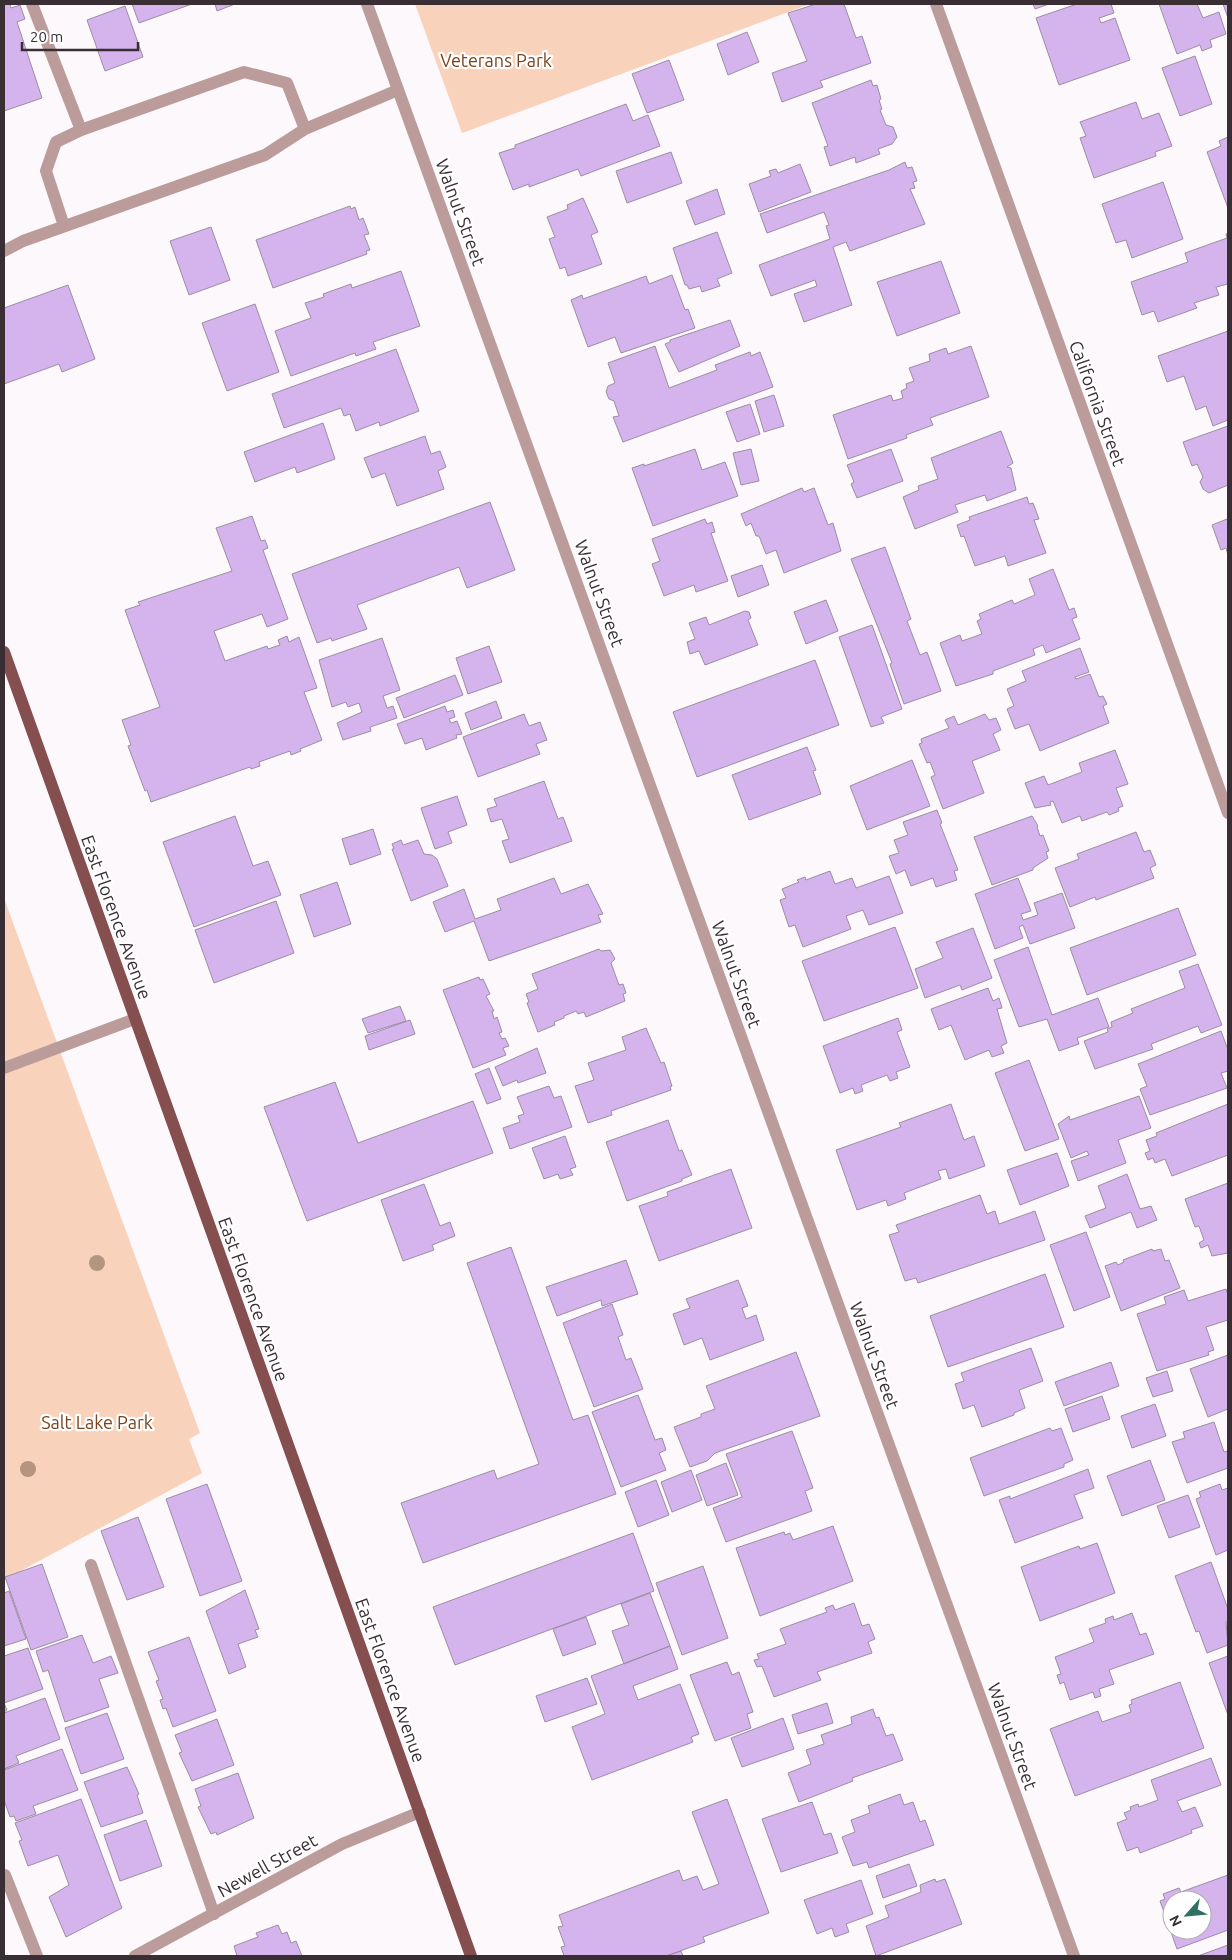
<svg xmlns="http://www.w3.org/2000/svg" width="1232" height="1960" viewBox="0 0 1232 1960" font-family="Ubuntu,sans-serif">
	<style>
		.green { fill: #f9d2bb }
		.building { fill: #d5b3ec; stroke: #9b8ea5; fill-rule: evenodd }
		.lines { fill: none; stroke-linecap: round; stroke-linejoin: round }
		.lane { stroke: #bc9c9b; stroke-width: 12 }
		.street { stroke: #bc9c9b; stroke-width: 12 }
		.primary { stroke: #854f4f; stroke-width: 12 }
		.tree { fill: #b69580 }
		.labels { text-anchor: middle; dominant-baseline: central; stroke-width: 4.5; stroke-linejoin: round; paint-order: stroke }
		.park-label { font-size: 18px; fill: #7b441c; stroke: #fff }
		.street-label { font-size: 18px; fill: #392e34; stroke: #fff }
	</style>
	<rect width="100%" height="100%" fill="#fdf8fb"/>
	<!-- green -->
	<path class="green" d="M415,4H810L462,133Z
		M4,898L200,1433L189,1439L202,1473L4,1580Z"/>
	<!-- building -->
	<path class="building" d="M4,4H10L11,8L20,5L25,19L17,22L42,98L4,111Z
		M132,4H192L139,23Z
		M215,4H235L217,11Z
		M816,4H844L856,38L862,36L871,63L820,81L823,87L782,102L772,73L807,61L788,13Z
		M1033,4H1049L1035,9Z
		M1077,4H1111L1114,13L1099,18L1101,23L1115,18L1130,60L1059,85L1036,18Z
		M1159,4H1197L1203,18L1219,12L1226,34L1210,40L1212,47L1202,51L1200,45L1177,54Z
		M1223,4H1228V18Z
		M125,6L143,57L105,71L87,20Z
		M747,32L759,62L728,75L717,44Z
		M1195,56L1212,104L1180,116L1162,68Z
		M669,60L684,100L647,113L632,74Z
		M871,80L873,86L877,85L881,99L879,100L882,109L880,110L886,125L893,127L897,137L892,144L878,149L880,154L856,163L855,157L830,166L824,147L828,146L812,103Z
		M1136,102L1142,119L1159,113L1172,146L1155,152L1156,156L1094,178L1080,138L1086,136L1080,122Z
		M626,104L633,121L648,115L660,146L581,176L578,169L529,187V184L513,190L499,153L515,148V145Z
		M1228,137V208L1207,152L1221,146L1219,141Z
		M671,152L682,183L627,203L616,171Z
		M905,162L907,168L912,167L917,181L913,182L915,188L910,189L925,224L850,251L846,242L833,247L852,305L804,322L794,294L817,286L815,280L771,296L759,265L830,239L826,226L829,225L824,212L767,233L760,214L889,170Z
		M800,164L811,192L759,212L749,184L771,176L769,171L776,169L778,173Z
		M1163,182L1183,239L1132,258L1126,240L1116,243L1102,204Z
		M717,189L725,214L695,225L686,201Z
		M583,198L598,232L591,235L602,264L568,276L565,267L560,269L549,239L555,237L547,217L568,209L567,205Z
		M350,206L351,209L355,207L359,220L363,218L369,234L364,235L370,250L366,251L367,254L273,288L256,240Z
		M211,227L230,280L189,295L170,241Z
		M717,232L732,273L717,279L720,286L702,292L700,286L689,289L687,285H685L673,248Z
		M1228,233V284L1216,287L1219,295L1194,303L1197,308L1158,322L1154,311L1142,315L1131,282L1188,262L1185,253L1227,238L1226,234Z
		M941,261L960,313L897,336L877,282Z
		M401,271L420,326L373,342L376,349L356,356L355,353L291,376L275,331L311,318L305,303L324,297L323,294L351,284L352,288Z
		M672,275L685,310L688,309L695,328L621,353L615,337L588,347L571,300L582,295L583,299L646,276L649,284Z
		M68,285L95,359L62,372L59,364L4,384V308Z
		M255,304L279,372L227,391L202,323Z
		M730,320L740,346L679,372L665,344L670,342V340Z
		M1228,331V420L1213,426L1206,406L1196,410L1184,376L1167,382L1158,356Z
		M655,346L669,388L717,370L715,365L750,352L751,356L760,352L773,387L623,442L613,417L619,416L614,401L609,399L606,392L608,386L615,383L608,363Z
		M971,346L989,397L930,418L933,425L906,435L907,438L848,459L833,415L891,395L893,401L903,398L901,391L907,388L906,384L914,381L909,368L930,361L929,354L946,348L948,354Z
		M396,349L419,411L380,426L379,422L356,431L350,414L344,416L341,408L284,428L272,394Z
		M774,395L784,426L764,432L755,401Z
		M750,404L760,434L737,442L726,412Z
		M323,423L335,459L297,473L295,467L255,482L244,452Z
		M1228,426V485L1209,493L1203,489L1200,482L1203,477L1197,464L1192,466L1183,442Z
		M1001,431L1013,463L1007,467L1011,468L1016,490L987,501L985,495L955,505L958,512L915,529L903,497L919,490L918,486L938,479L931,458Z
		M425,436L431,454L440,451L446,467L438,471L444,489L397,506L385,473L372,478L364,458Z
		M695,449L702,470L725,462L738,496L653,526L632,468L644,464V466Z
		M751,449L759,481L741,485L733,453Z
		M891,449L903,481L857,498L851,484L854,482L847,465Z
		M802,488L804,492L814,488L828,525L833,523L841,551L784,573L776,550L766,554L759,536H756L751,523L746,526L741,514Z
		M1027,497L1029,504L1033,503L1039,519L1034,520L1046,553L1008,566L1005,556L975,566L964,536L961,537L957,525L970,520L969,517Z
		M490,502L515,570L467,588L459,567L357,605L367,629L332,641L331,638L317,643L292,574Z
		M252,516L261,541L265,540L268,548L263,550L288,619L267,627L262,614L214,631L225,661L267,646L268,649L280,645L278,640L287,636L289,642L299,637L317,688L304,692L322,740L300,749L301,751L291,755L290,751L259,762L260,766L251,769L250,767L151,802L147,790L145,791L128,746L131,745L122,720L160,707L125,610L140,605L138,602L232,571L216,528Z
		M705,519L707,524L712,522L715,532L711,533L728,581L696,592L694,585L664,596L652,564L660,561L652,539Z
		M1227,519L1228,522V555L1226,548L1221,550L1212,525Z
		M885,547L911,619L907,621L920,655L927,652L941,691L904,704L890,664L892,663L851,559Z
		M762,565L769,585L738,597L731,576Z
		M1053,569L1069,610L1074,608L1077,617L1072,619L1080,639L1046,653L1043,645L1033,649L1035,655L993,671V674L956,686L940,643L960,635L962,641L982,634L977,621L981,619L979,614L1012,600L1014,604L1035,595L1029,579Z
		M826,600L838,631L806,644L794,612Z
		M745,611L749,612L751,618L748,620L758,645L705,665L699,651L690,654L687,642L695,639L689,623L706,617L709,625Z
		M872,625L902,709L881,717L884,723L871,727L839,637Z
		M382,638L400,690L383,696L387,708L393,706L397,718L370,727L371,731L343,740L337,723L362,712L359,703L348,707L346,702L332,707L319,660Z
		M489,646L502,682L468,694L456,658Z
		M1080,648L1089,672L1075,677L1076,679L1090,674L1099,697L1103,696L1107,704L1103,706L1109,723L1040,751L1029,724L1015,729L1007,709L1014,706L1007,689L1026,681L1022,671Z
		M815,660L839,725L697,777L673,712Z
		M455,675L463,695L404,718L396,698Z
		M496,701L502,718L471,730L465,713Z
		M445,706L447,712L453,710L455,717L449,719L451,723L457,721L462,734L456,735L457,738L426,750L422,738L405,744L397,724Z
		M524,714L529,726L540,722L547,740L536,744L540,754L478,777L463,737Z
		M985,714L989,720L996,718L1001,730L993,734L1000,750L972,761L984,793L943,809L931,777L935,775L930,762L927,763L919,744L922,743L921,739L949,728L945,720L954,716L958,725Z
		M807,747L816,770L813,771L821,794L749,820L732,775Z
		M1115,750L1128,784L1116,788L1123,806L1118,808L1119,811L1109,815L1107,812L1082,821L1080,816L1062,823L1053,801L1050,802L1051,805L1035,808L1025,783L1044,776L1048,785L1082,772L1079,763Z
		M912,760L930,806L867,830L850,786Z
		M544,781L558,819L563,817L572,841L510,863L502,841L509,839L502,819L491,822L487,809L497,806L494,799Z
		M457,796L467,825L448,832L452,843L435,849L421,808Z
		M937,810L942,823L940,824L958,870L954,871L957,880L936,887L933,878L911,886L905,870L896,874L889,856L899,853L894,840L908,835L903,822Z
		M235,816L253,866L268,861L281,895L194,927L163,842Z
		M1032,816L1038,826L1037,827L1040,836L1043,835L1049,851L1046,852L1048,858L1033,868V870L992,885L974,837Z
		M373,829L381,854L350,865L342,839Z
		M1136,832L1144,852L1150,850L1156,865L1150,868L1154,878L1096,900L1095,897L1070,907L1055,868L1079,859L1077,854Z
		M401,840L403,845L418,840L424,854L432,855L437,859L448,886L411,901L392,849H394L392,844Z
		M830,871L835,884L852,878L856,888L889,876L903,913L869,925L863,910L846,916L851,929L803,947L795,925L789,927L780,900L786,898L782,889L799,882L797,880L805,877L806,880Z
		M554,878L561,894L588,884L603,914L598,915L601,922L489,961L474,921L445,932L433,902L464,889L475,919L501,910L497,899Z
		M1018,878L1031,911L1021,914L1023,920L1038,915L1034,903L1062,893L1075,928L1030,944L1023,925L1019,927L1023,938L995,949L975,894Z
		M337,882L351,924L314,937L300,895Z
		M276,901L294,953L214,983L195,930Z
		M1178,908L1196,955L1087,995L1070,948Z
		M895,927L918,988L824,1021L802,961Z
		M973,928L992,978L962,990L960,985L925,998L915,969L943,958L936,942Z
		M1028,947L1052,1015L1098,998L1109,1027L1077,1038L1079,1044L1059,1051L1047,1019L1019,1027L994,960Z
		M599,949L601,951L610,950L615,959L611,963L619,985L623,984L626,993L623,994L625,1001L586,1017L584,1012L578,1014L576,1011L564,1016V1018L554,1022L555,1025L538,1032L527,1003L529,1002L526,994L538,989L532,974Z
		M1198,964L1222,1025L1201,1033L1198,1026L1151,1044L1153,1049L1095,1069L1084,1041L1108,1032L1107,1029L1112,1027L1111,1022L1133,1013L1131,1009L1185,988L1179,971Z
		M479,977L480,980L483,979L490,994L486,996L494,1011H492L494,1019L497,1017L502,1032L499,1033L502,1039L505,1038L509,1046L503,1048L506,1055L473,1068L443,990Z
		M988,988L993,1001L999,998L1002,1008L997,1009L1007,1043L1001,1046L1004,1053L992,1057L989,1050L965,1060L951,1025L939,1030L931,1009Z
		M400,1006L406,1021L368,1033L362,1019Z
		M898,1018L902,1030L897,1032L910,1067L896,1072L898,1078L890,1081L887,1075L861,1085L863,1091L855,1094L853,1088L840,1093L823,1046Z
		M410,1020L415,1034L369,1050L365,1036Z
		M646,1028L661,1063L664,1062L672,1086L670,1087L671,1090L611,1111L612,1115L588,1123L575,1086L594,1080L588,1063L626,1050L622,1037Z
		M1221,1031L1228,1050V1071L1221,1073L1227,1088L1150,1115L1140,1089L1147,1086L1138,1064Z
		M537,1048L546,1073L518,1083L517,1080L503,1086L495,1067Z
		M1029,1060L1059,1139L1025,1151L995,1073Z
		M489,1068L501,1099L487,1104L475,1074Z
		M335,1082L358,1143L473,1101L493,1153L307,1221L264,1107Z
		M549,1086L554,1098L561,1096L572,1127L510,1149L503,1128L520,1122L518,1116L524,1114L517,1097Z
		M1139,1096L1151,1128L1118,1140L1126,1163L1078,1181L1071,1161L1089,1155L1087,1151L1071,1158L1058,1124L1069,1116L1070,1120Z
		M951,1104L964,1140L974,1136L985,1166L949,1179L946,1169L938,1171L941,1179L904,1193L906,1199L888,1206L886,1200L857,1210L836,1150L901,1127L899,1123Z
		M1228,1104V1155L1172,1176L1165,1159L1155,1163L1153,1158L1148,1160L1145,1153L1150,1151L1146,1140L1157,1136L1156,1133Z
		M668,1120L679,1151L682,1150L692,1175L682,1179V1181L627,1201L606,1142Z
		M565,1136L576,1167L570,1169L573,1175L560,1179L558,1174L544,1179L532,1148Z
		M1057,1153L1069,1186L1020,1205L1007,1170Z
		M731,1169L752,1228L659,1261L639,1206L668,1196L667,1192Z
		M1127,1174L1140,1209L1151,1206L1157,1220L1137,1228L1131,1212L1090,1228L1085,1216L1106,1208L1098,1186Z
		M1228,1183V1253L1212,1256L1208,1245L1201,1248L1199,1243L1204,1240L1199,1226L1195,1227L1185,1199Z
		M424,1184L440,1226L450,1222L455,1236L432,1245L434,1250L403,1261L381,1200Z
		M980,1195L987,1214L995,1211L999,1224L1035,1211L1045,1240L918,1283L916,1278L905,1281L889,1235L899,1232L896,1225Z
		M1086,1232L1110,1297L1074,1311L1050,1245Z
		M511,1247L573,1420L588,1415L616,1494L423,1563L401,1503L494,1470L497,1479L539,1464L467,1263Z
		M1152,1249L1153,1251L1161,1249L1165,1261L1169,1260L1180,1288L1121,1311L1105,1266L1116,1262L1118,1265L1124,1262L1123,1260Z
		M626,1260L638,1294L602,1306L601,1300L557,1316L546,1287Z
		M1045,1274L1064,1327L948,1367L930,1316Z
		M738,1280L748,1306L742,1308L746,1319L756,1315L764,1340L710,1360L702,1338L684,1345L673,1314L690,1308L686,1299Z
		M1226,1289L1228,1295V1320L1206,1327L1214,1350L1208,1352L1209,1355L1157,1371L1137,1314L1166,1304L1164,1297L1184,1290L1188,1301Z
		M612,1304L623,1335L618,1337L626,1360L631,1358L643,1389L594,1407L563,1323Z
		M1031,1348L1043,1381L1019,1390L1025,1408L1014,1413V1415L982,1427L974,1405L963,1409L955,1384L964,1381L961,1373Z
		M796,1352L820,1416L715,1453L707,1461L690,1467L674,1427L701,1417V1414L715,1409L706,1386Z
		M1228,1355V1409L1208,1417L1190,1369Z
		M1111,1362L1119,1386L1064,1406L1055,1382Z
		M1167,1371L1173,1391L1153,1397L1146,1378Z
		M638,1395L655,1440L662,1438L666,1450L659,1453L666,1470L621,1487L592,1412Z
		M1102,1396L1110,1419L1073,1432L1065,1409Z
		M1155,1404L1166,1436L1132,1448L1121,1416Z
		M1214,1422L1224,1452L1228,1451V1468L1187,1483L1172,1442L1185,1438L1183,1432Z
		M1050,1428L1052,1431L1061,1428L1073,1460L1064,1464V1467L984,1496L970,1458Z
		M792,1431L813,1488L805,1491L812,1511L726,1542L713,1508L742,1497L726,1454Z
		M1150,1460L1165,1500L1122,1516L1107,1476Z
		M726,1463L738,1495L707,1506L696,1475Z
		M1088,1469L1094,1488L1074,1495L1083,1518L1015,1543L999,1500L1010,1496V1499Z
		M691,1470L702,1500L672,1512L661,1482Z
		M656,1480L669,1515L638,1527L625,1492Z
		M207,1484L242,1581L200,1596L166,1499Z
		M1220,1484L1222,1490L1228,1488V1550L1216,1555L1196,1499L1201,1497L1199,1492Z
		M1188,1495L1200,1527L1169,1538L1157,1506Z
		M138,1517L164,1587L127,1600L101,1531Z
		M833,1526L853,1581L760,1616L736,1548L784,1532L785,1535L790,1533L793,1540Z
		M633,1533L654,1591L455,1665L433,1607Z
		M1097,1543L1115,1593L1040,1621L1021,1567L1079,1546L1080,1549Z
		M1211,1562L1228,1609V1621L1226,1622L1228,1645L1207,1653L1199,1631L1196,1632L1175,1576Z
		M42,1564L68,1637L31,1650L5,1577Z
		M703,1566L728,1638L682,1655L656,1583Z
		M245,1590L259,1629L255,1630L258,1637L238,1644L246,1667L229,1674L206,1611Z
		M9,1591L26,1639L4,1646V1593Z
		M650,1593L670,1646L624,1664L612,1631L629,1625L621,1604Z
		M854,1603L862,1626L869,1624L875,1639L868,1642L872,1653L817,1672L821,1680L774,1697L762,1666L757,1667L754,1660L759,1659L757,1654L786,1644L780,1629L827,1612L825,1608L833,1605L835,1610Z
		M1132,1613L1140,1635L1146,1633L1154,1654L1109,1670L1114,1684L1099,1689L1101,1696L1095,1698L1093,1692L1070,1700L1064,1682L1060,1684L1057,1675L1061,1674L1055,1657L1094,1642L1089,1629L1106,1623L1105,1619L1113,1616L1114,1620Z
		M586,1617L596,1644L563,1656L553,1629Z
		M82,1635L93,1663L111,1656L118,1673L99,1679L109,1707L65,1722L48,1670L43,1672L36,1651Z
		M189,1637L216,1711L173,1727L166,1708L163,1709L160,1700L163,1699L156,1681L159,1680L148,1652Z
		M670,1646L678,1669L633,1686L638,1700L680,1684L699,1734L691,1737L693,1742L592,1780L572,1727L605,1714L591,1676Z
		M28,1648L43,1689L4,1703L7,1710L4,1712V1656Z
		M1228,1656V1715L1209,1663Z
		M727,1662L732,1675L739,1672L753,1712L747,1714L751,1728L715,1741L690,1675Z
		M587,1678L597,1704L545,1722L536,1696Z
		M1180,1682L1204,1748L1075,1796L1050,1729L1098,1711L1102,1722L1131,1712L1129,1705L1132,1704L1131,1700Z
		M45,1698L60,1739L16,1756L19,1763L4,1769V1713Z
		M827,1703L833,1723L798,1734L792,1715Z
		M873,1709L876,1718L879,1717L886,1736L893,1734L903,1760L852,1778L853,1781L799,1802L788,1773L811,1764L806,1750L824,1744L821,1735L852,1724L851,1717Z
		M107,1713L124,1759L81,1774L65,1728Z
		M783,1718L794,1749L742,1767L731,1738Z
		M217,1719L234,1765L192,1781L179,1753L182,1752L175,1735Z
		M62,1749L78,1790L33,1806L36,1814L16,1821L14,1816L10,1817L4,1800V1770Z
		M1211,1758L1221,1785L1177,1801L1182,1812L1195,1807L1203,1826L1191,1830L1192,1833L1140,1853L1138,1847L1127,1851L1117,1823L1127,1819L1124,1813L1131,1810L1130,1807L1138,1804L1139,1807L1158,1800L1151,1780Z
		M127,1767L139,1794L137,1795L143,1813L101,1827L84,1782Z
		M238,1773L254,1818L217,1835L216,1832L211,1834L198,1807L201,1806L195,1789Z
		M900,1794L904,1805L913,1802L920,1822L925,1820L934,1845L869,1868L867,1862L853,1866L842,1837L855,1832L851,1820L870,1813L868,1806Z
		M81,1799L122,1908L66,1937L49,1897L69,1885L58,1855L28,1866L19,1841L22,1840L15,1823Z
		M727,1799L769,1913L703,1937L705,1942L666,1956H564L561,1947L565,1946L558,1927L563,1926L559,1915L679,1870L683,1881L697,1876L703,1890L719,1884L692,1812Z
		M812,1802L824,1835L831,1833L838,1853L781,1872L762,1819Z
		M146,1820L162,1866L120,1881L104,1835Z
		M909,1864L917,1886L883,1898L876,1876Z
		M1228,1875V1930L1177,1949L1160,1901L1165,1899L1163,1894L1179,1888L1181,1892ZM1172,1900H1202V1930H1172Z
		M935,1879L936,1882L945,1879L962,1924L876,1956L866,1926L889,1917L885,1906L921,1892L920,1885Z
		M861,1880L873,1914L846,1924L849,1932L835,1937L832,1928L817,1934L804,1900Z
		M278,1925L282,1934L287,1932L291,1943L296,1941L302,1956H237L234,1946L258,1937L256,1933Z
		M1228,1945V1956H1198Z
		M681,1951L683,1956H666Z"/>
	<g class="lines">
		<!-- lane -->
		<path class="lane" d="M32,4L81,130
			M64,226L46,171L56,142L81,130L244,72L287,83L305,129
			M4,251L23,241L265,155L305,129L398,90
			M4,1068L135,1019
			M91,1565L214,1914
			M5,1875L37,1956"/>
		<!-- street -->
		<path class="street" d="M367,4L1074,1956
			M936,4L1228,813
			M135,1956L342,1844L420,1812"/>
		<!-- primary -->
		<path class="primary" d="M4,652L471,1956"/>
	</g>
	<!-- trees -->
	<g class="tree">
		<circle cx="97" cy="1263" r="8"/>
		<circle cx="28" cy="1469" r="8"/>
	</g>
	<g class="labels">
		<!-- park labels -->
		<g class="park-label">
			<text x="496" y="60">Veterans Park</text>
			<text x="97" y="1422">Salt Lake Park</text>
		</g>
		<!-- street labels -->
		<g class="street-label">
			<text transform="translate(461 212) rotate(70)">Walnut Street</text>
			<text transform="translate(1098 403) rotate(70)">California Street</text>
			<text transform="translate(600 593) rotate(70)">Walnut Street</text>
			<text transform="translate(117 917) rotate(70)">East Florence Avenue</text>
			<text transform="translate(737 974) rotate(70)">Walnut Street</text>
			<text transform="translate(254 1299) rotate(70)">East Florence Avenue</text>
			<text transform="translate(875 1355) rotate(70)">Walnut Street</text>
			<text transform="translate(391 1680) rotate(70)">East Florence Avenue</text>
			<text transform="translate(1013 1736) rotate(70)">Walnut Street</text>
			<text transform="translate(267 1865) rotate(-29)">Newell Street</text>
		</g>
	</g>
	<!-- border -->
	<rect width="1232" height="1960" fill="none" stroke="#392e34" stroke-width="10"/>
	<!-- north arrow -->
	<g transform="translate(1187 1915) rotate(243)"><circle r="24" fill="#ffffff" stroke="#b0abae"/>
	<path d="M0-4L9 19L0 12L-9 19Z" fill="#2f7161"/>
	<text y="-8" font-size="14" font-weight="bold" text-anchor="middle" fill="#392e34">N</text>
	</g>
	<!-- scale -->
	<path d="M22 42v8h116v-8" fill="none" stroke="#392e34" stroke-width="2.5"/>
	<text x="30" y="42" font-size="15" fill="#392e34" stroke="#ffffff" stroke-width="4" paint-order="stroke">20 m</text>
</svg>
